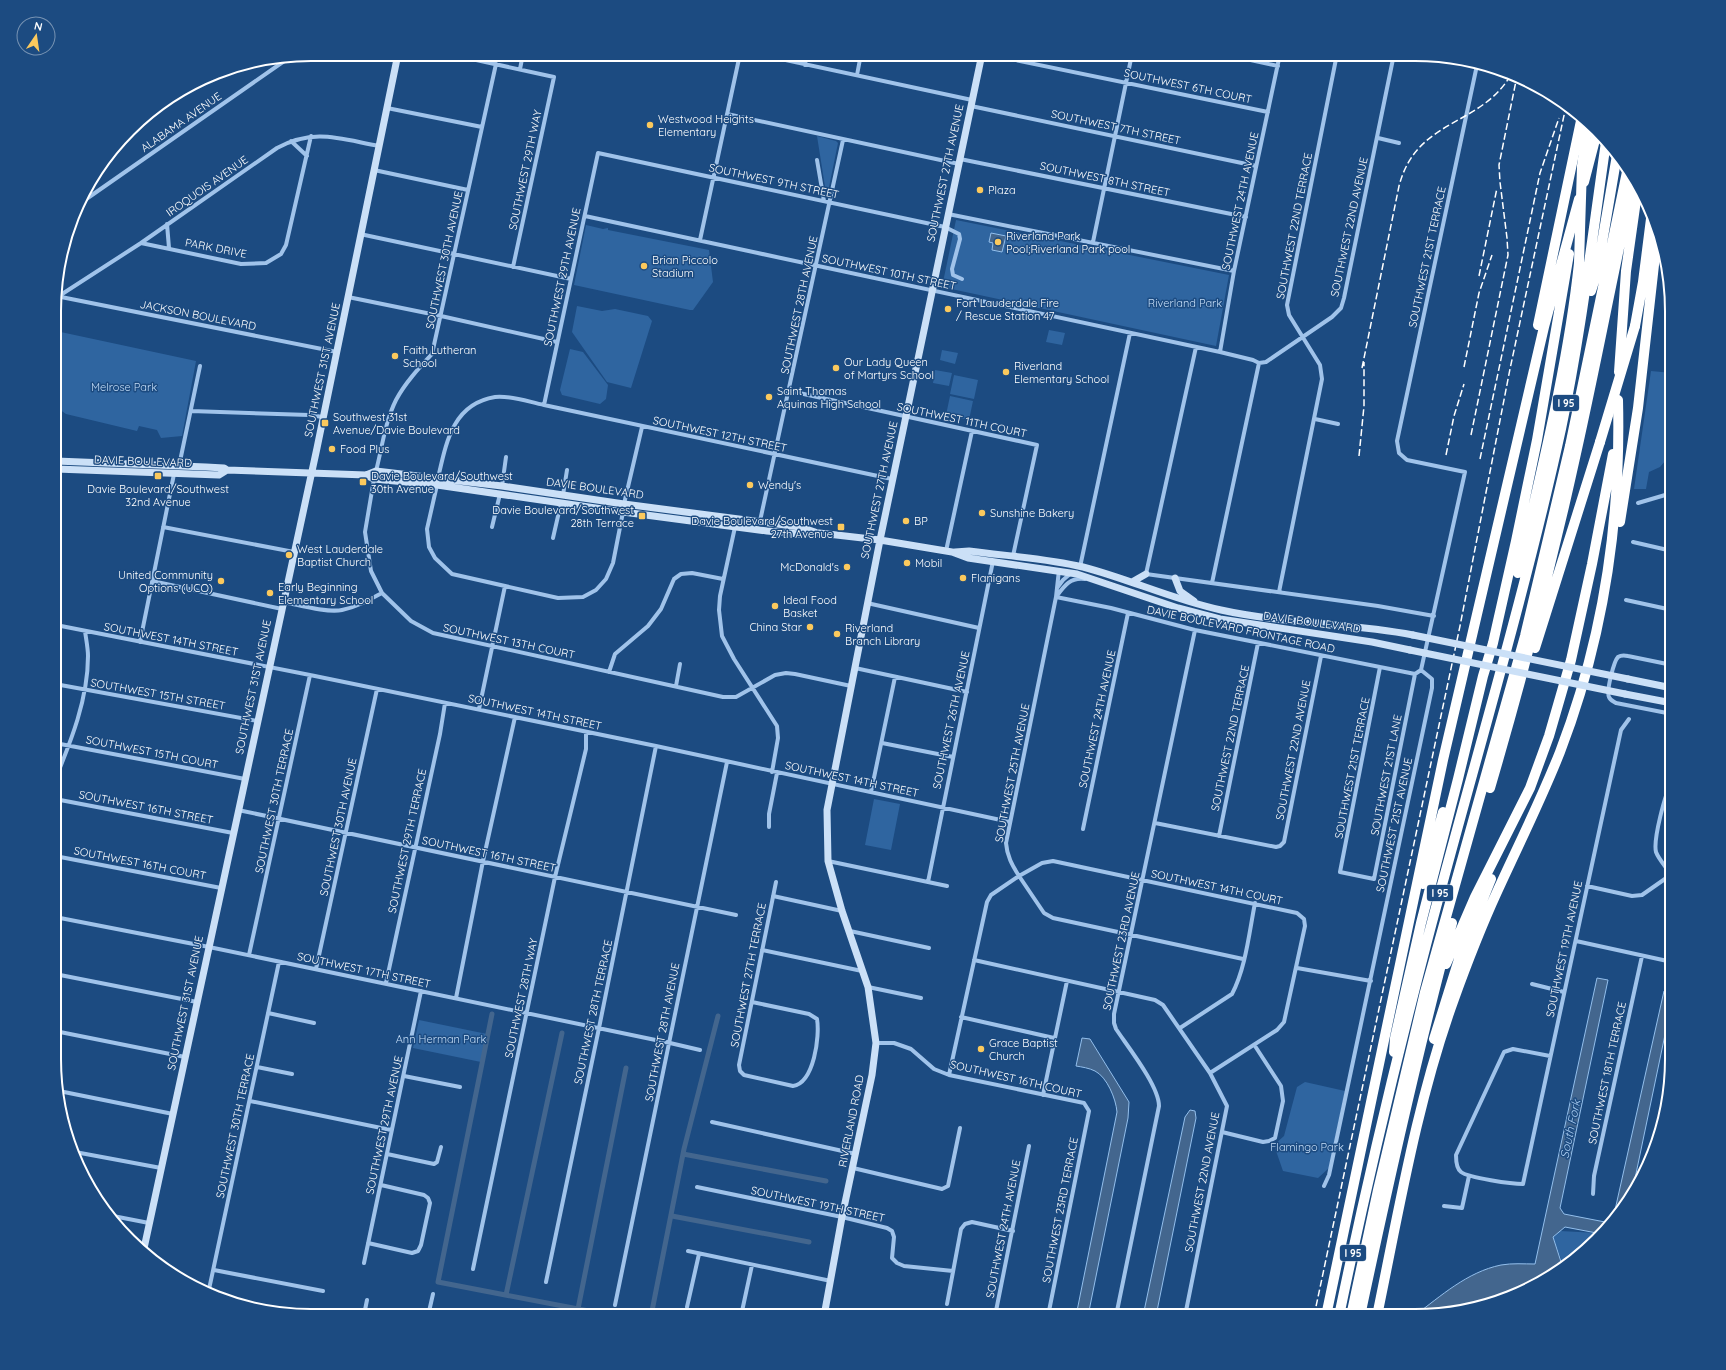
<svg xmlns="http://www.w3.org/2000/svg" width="1726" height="1370" viewBox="0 0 1726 1370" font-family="Quicksand,sans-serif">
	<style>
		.green { fill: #2f65a0 }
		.water { fill: #43668e; stroke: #93bfec }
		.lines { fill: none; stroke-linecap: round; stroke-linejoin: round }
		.canal { stroke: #43668e; stroke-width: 5 }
		.street { stroke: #a0c3ea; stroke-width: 4 }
		.secondary { stroke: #cbe0f7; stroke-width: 7 }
		.highway { stroke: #fff; stroke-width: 10 }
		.rail { stroke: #fff; stroke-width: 1.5; stroke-dasharray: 7 3; stroke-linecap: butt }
		.secondary-bridge { stroke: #cbe0f7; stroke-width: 7 }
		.highway-bridge { stroke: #fff; stroke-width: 10 }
		.poi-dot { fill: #fbc95d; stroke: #1c4b81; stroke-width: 1.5 }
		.labels { text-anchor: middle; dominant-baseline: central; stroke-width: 3; stroke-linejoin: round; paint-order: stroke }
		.shield { fill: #1c4b81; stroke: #bbc9d9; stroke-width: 1 }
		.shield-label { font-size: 10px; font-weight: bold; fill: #fff }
		.street-label { font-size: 11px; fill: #fff; stroke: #1c4b81 }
		.poi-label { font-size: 11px; fill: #fff; stroke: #1c4b81; text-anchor: start }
		.park-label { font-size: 11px; fill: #c4ddf7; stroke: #1c4b81 }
		.water-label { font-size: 12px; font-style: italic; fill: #abcdf1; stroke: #1c4b81 }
		.rim { fill: none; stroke: #fff; stroke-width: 2 }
	</style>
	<rect width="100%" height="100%" fill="#1c4b81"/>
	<!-- green -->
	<path class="green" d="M817,136L836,141L838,143L828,192L826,193Z
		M956,220L1229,275L1216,346L942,287Z
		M586,225L603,229L608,228V230L709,250L713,282L693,310H690L574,285Z
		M577,306L602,311L615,309L648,316L652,321L631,388L607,382L572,332Z
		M1049,330L1065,333L1062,345L1046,342Z
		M56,331L196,361L182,436L161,438L157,430L139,426L137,431L66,414L56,407Z
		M570,349L583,352L608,385L606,399L600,404L562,395L560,390Z
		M942,350L958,353L955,364L940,360Z
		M935,370L952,373L949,386L933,383Z
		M1651,371L1672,373V453L1660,467L1649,472L1646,489H1634Z
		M954,375L978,380L974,399L950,394Z
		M950,396L973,401L969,420L946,415Z
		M874,799L900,804L891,850L865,845Z
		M419,1020L487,1034L481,1062L413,1048Z
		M1305,1082L1345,1091L1329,1168L1318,1178L1283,1171L1274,1145L1284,1136L1297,1087Z
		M1560,1231L1598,1233L1602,1234L1571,1263L1564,1267L1553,1237Z"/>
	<!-- water -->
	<path class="water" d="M991,233L1006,236L1002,252L992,250L993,243L989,242Z
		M1597,978L1608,980L1560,1208L1564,1214L1605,1222L1613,1219L1664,991L1671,992V1006L1633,1188L1608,1229L1602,1234L1565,1227L1553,1237L1563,1268L1514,1296L1414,1316C1441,1296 1467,1272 1501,1265C1512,1263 1524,1264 1535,1264Z
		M1082,1038L1090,1039L1129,1102L1128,1118L1088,1316H1076L1117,1112C1116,1099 1107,1077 1095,1071C1089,1068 1082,1067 1076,1066Z
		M1190,1110L1195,1111L1196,1118L1156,1316H1143L1185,1117Z"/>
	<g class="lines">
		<!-- canal -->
		<path class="canal" d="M492,1014L438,1282L615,1316
			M683,1154L826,1181
			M672,1216L809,1242
			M506,1295L562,1033
			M578,1309L626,1068
			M651,1316L684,1149L718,1016"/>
		<!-- street -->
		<path class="street" d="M449,54L554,77L513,267
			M757,54L972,100
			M986,54L1268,112
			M1223,54L1278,66
			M805,65L807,54
			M520,69L523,54
			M857,75L861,54
			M971,106L1256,166
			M387,108L482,127
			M727,114L959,164
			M1378,138L1399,143
			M291,141L307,156
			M960,159L1246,217
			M817,160L824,201
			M374,170L468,190
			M82,202L290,57
			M948,214L1234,271
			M585,216L1220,352L1253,360L1259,363
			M167,224L169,248
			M360,234L571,279
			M700,240L740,54
			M1093,242L1132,54
			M141,243L241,264L266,263L281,254L286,245L311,136
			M56,296L337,352
			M59,296L141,243L277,148C315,128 340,139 379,146
			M348,297L441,316L557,342
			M1196,347L1146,574L1378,606L1434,616
			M1220,352L1234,271L1280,54
			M790,391L1037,445L1013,556
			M544,405L598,153L945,227L959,234L960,239L952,269L953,275L962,279
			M191,411L309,415L323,417
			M1315,419L1338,424
			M179,466L200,366
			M376,471C382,448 385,422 396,400C405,383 419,368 432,354L496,64
			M438,478C446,444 452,404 495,397C510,395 529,402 544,405L892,479
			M374,479L365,532L371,571L382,593
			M437,485L427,529L429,547L435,558L452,574L558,598L583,597L596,590L606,579L613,563L623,512
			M502,486L506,457
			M563,495L567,470
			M1638,503L1672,493
			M624,504L642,427
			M760,521L843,140
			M163,527L294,552
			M492,527L500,494
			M735,527L720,596L719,610L722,636L734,659L777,726L778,738L772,772
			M553,538L561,503
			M1633,542L1672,551
			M946,551L972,431
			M1080,567L1130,333
			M152,581L282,609
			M1212,583L1259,363L1266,362L1332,317L1341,308L1344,298L1393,59L1392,55
			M1057,588L1063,580L1070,574
			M1279,592L1322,379L1320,365L1289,315L1287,305L1337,54
			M1056,597L1111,608L1195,630L1415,674L1421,670L1465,472L1407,460L1399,453L1397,441L1477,65
			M1056,597C1064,586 1070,577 1085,579
			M1626,600L1672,610
			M283,602C299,605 327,613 342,610C357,607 369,600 382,593L411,621L433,633L723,697H736L775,675L786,673L795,674L851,686
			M867,603L979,628
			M56,625L310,675L656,746L1010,822
			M140,642L174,474
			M1380,667L1340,872L1374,879L1415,674
			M855,668L967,692
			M609,672L615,654L648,626L661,609L674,579L681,574L692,573L723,579
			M55,684L257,721
			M676,686L680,664
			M479,709L505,586
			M1672,714L1616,703C1613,701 1610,700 1609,697C1606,691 1614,661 1618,657C1621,655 1624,655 1628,656L1672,665
			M55,743L245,779
			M882,743L953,757
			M55,780C71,741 88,699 88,656C88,648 86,639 85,631
			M871,792L895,677
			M55,799L233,833
			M238,810L736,915
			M1155,823L1276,847L1280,846L1284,842L1321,656
			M769,827V814L777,773
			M1083,829L1128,613
			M1219,836L1258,643
			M55,856L221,888
			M828,861L947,886
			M1672,876C1667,868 1659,860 1656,852C1653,840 1665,793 1672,782
			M928,882L993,561
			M1587,886L1632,896L1642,895L1672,874
			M773,896L842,911
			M55,917L209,947L670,1043L700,1050
			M850,931L929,948
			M1576,941L1672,962
			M762,950L862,971
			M249,955L310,675
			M974,960L1155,1000L1163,1005L1210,1073L1227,1106L1185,1316
			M1297,968L1371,981
			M316,969L377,689
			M55,974L197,1002
			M386,983L440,734L445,703
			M1532,984L1564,992
			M868,987L921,998
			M456,998L483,861L515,717
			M752,1002L809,1014L817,1019C820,1036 814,1083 793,1086L744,1075L740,1071L739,1065L776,882
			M268,1013L314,1023
			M961,1017L1054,1038
			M1180,1028L1232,994C1246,967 1249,933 1255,903
			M55,1031L185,1057
			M876,1043H894L911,1049L934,1069L949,1075L1084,1103L1089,1111L1048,1316
			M1550,1056L1513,1049L1504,1052L1456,1155C1456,1161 1457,1169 1461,1172C1469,1178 1512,1184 1523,1184L1621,730L1629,719
			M257,1067L292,1074
			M1210,1073L1277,1030L1284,1022L1305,926L1304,919L1297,913L1053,861L1042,863L1019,876L1044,913L1053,918L1243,959
			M949,1075L987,902L991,895L1019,876C1012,865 1007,856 1006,843L1056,597L1059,570
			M404,1076L460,1087
			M59,1091L173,1114
			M1043,1095L1067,981
			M250,1101L391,1130
			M712,1122L856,1154
			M1222,1132L1263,1142L1269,1141L1275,1138L1283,1101L1281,1086L1255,1046
			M75,1152L161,1168
			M387,1154L434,1164L437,1162L441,1147
			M853,1168L942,1189L948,1186L960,1128
			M1324,1186L1329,1175L1432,688V679L1421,670
			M697,1187L842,1217L887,1228L892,1231L894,1237L892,1258L897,1263L904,1266L953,1271
			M1593,1194L1594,1176L1642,956
			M1444,1206L1462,1208L1469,1176
			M113,1216L149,1223
			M368,1243L412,1253L418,1251L421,1245L430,1203L428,1198L424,1195L381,1185
			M688,1251L831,1281
			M364,1263L421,991
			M473,1269L555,877L586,749V732
			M214,1270L323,1291
			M546,1282L599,1028L656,746
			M208,1294L279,962
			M947,1304L961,1229L965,1224L972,1222L1013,1231
			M615,1305L727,762
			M687,1307L699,1254
			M364,1315L367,1300
			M428,1316L433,1294
			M741,1316L752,1265
			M995,1316L1029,1146
			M1116,1316L1159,1106C1159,1086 1128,1047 1116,1029L1114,1023V1014L1195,630"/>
		<!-- secondary -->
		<path class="secondary" d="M56,461L206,467L224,468L227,470L366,475L376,471L502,486L624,504L800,527L815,532
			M56,469L219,475L227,470
			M366,475L374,479L437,485L623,512L767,531L799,534L819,533L880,540L952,552L968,558L1077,574L1178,608L1220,619L1372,642L1410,650
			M955,552L969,551C1006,556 1046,558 1083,567C1129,579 1174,600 1221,610C1285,624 1350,623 1413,635
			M1175,578L1180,591L1194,601
			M1132,582L1146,574
			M1628,679L1672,688
			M1625,694L1672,703
			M143,1253L317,448L398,54
			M824,1316L842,1217L872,1075L876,1043L868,987L842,911L828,861L827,810L880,540L982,54"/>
		<!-- highway -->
		<path class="highway" d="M1584,182L1597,132
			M1591,291L1597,272L1617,155
			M1538,325L1582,116
			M1635,326L1643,282L1652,211
			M1619,372L1626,271L1638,186
			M1620,522L1638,408L1657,238
			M1518,573C1541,472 1568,367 1579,263
			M1535,648L1600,442
			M1490,788C1523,676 1552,563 1577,449C1597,359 1614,268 1634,178
			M1423,884L1443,812
			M1446,964L1475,897L1530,788L1549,736L1571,660L1592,564L1613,454
			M1434,1039L1460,956L1491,879
			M1394,1052L1395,1038L1421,923L1458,779L1483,676L1493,643L1516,541L1537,440L1569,254
			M1326,1316L1443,760L1544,327L1579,199
			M1339,1316C1365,1191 1394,1068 1426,945C1471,773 1523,603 1561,429C1581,334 1592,238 1606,142
			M1351,1316L1378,1190L1425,992L1525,636L1570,446L1628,167
			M1360,1316C1388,1184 1417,1053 1452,923
			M1377,1316C1399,1210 1417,1101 1454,999C1467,963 1481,927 1497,892C1518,846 1541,800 1560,752C1603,640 1621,519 1618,400"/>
		<!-- rail -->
		<path class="rail" d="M1479,276L1497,188
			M1464,367L1479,293L1492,255
			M1362,368L1399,186C1417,117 1481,128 1512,73
			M1471,435L1508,255L1507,238L1500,182L1499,165L1517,76
			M1446,455L1454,416L1464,384
			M1359,456L1364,406V362
			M1480,459L1540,173L1559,118
			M1314,1316L1460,626L1510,369L1566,106"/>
		<!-- secondary-bridge -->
		<path class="secondary-bridge" d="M1413,635L1628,679
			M1410,650L1625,694"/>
		<!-- highway-bridge -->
		<path class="highway-bridge" d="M1579,263L1582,166L1588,122
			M1600,442L1635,326"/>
	</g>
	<!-- markers -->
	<g class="poi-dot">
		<circle cx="650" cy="125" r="4"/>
		<circle cx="980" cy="190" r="4"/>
		<circle cx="998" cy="242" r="4"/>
		<circle cx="644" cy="266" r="4"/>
		<circle cx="948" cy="309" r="4"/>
		<circle cx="395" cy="356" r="4"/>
		<circle cx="836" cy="368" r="4"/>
		<circle cx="1006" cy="372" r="4"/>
		<circle cx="769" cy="397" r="4"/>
		<rect x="321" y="419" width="8" height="8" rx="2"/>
		<circle cx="332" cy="449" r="4"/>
		<rect x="154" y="472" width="8" height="8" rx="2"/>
		<rect x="359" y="478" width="8" height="8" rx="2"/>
		<circle cx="750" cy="485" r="4"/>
		<circle cx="982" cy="513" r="4"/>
		<rect x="638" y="512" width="8" height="8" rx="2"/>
		<circle cx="906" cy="521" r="4"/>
		<rect x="837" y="523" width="8" height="8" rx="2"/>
		<circle cx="289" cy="555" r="4"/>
		<circle cx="907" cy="563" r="4"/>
		<circle cx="847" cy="567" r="4"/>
		<circle cx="963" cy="578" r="4"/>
		<circle cx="221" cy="581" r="4"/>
		<circle cx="270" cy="593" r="4"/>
		<circle cx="775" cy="606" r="4"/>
		<circle cx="810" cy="627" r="4"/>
		<circle cx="837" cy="634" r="4"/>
		<circle cx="981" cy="1049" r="4"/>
	</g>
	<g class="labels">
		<!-- shield labels -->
		<g class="shield">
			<rect x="1553" y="395" width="26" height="16" rx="3"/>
			<rect x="1427" y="885" width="26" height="16" rx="3"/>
			<rect x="1340" y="1245" width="26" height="16" rx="3"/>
		</g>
		<g class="shield-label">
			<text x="1566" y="403">I 95</text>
			<text x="1440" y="893">I 95</text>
			<text x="1353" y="1253">I 95</text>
		</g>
		<!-- street labels -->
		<g class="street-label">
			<text transform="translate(1188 86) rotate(12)">SOUTHWEST 6TH COURT</text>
			<text transform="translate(181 122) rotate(-35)">ALABAMA AVENUE</text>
			<text transform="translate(1116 127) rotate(12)">SOUTHWEST 7TH STREET</text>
			<text transform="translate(525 170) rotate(-78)">SOUTHWEST 29TH WAY</text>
			<text transform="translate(945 173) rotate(-78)">SOUTHWEST 27TH AVENUE</text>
			<text transform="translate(1105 179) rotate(12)">SOUTHWEST 8TH STREET</text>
			<text transform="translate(774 181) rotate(12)">SOUTHWEST 9TH STREET</text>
			<text transform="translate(207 186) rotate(-35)">IROQUOIS AVENUE</text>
			<text transform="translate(1240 201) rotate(-78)">SOUTHWEST 24TH AVENUE</text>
			<text transform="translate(1294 226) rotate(-79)">SOUTHWEST 22ND TERRACE</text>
			<text transform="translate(1349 227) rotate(-78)">SOUTHWEST 22ND AVENUE</text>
			<text transform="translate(216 248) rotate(11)">PARK DRIVE</text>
			<text transform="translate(1427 257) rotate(-78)">SOUTHWEST 21ST TERRACE</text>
			<text transform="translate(444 260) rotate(-78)">SOUTHWEST 30TH AVENUE</text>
			<text transform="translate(889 272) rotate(12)">SOUTHWEST 10TH STREET</text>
			<text transform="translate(562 277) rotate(-78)">SOUTHWEST 29TH AVENUE</text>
			<text transform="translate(799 305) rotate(-78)">SOUTHWEST 28TH AVENUE</text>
			<text transform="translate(198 315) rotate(11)">JACKSON BOULEVARD</text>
			<text transform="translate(322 370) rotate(-78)">SOUTHWEST 31ST AVENUE</text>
			<text transform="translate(962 420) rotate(12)">SOUTHWEST 11TH COURT</text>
			<text transform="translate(720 434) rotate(12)">SOUTHWEST 12TH STREET</text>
			<text transform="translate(143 461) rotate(2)">DAVIE BOULEVARD</text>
			<text transform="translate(595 488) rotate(8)">DAVIE BOULEVARD</text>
			<text transform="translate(879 490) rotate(-78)">SOUTHWEST 27TH AVENUE</text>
			<text transform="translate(1312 622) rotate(8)">DAVIE BOULEVARD</text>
			<text transform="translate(1241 629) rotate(12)">DAVIE BOULEVARD FRONTAGE ROAD</text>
			<text transform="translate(171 639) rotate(11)">SOUTHWEST 14TH STREET</text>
			<text transform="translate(509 641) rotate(12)">SOUTHWEST 13TH COURT</text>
			<text transform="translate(253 687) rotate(-78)">SOUTHWEST 31ST AVENUE</text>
			<text transform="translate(158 694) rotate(10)">SOUTHWEST 15TH STREET</text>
			<text transform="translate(535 712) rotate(12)">SOUTHWEST 14TH STREET</text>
			<text transform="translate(1097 719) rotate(-78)">SOUTHWEST 24TH AVENUE</text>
			<text transform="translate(951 720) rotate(-78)">SOUTHWEST 26TH AVENUE</text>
			<text transform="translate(1230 738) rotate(-78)">SOUTHWEST 22ND TERRACE</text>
			<text transform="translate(1293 750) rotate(-79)">SOUTHWEST 22ND AVENUE</text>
			<text transform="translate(152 752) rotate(11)">SOUTHWEST 15TH COURT</text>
			<text transform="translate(1352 768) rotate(-79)">SOUTHWEST 21ST TERRACE</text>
			<text transform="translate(1012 773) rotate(-79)">SOUTHWEST 25TH AVENUE</text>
			<text transform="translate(1386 775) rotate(-79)">SOUTHWEST 21ST LANE</text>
			<text transform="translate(852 779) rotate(12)">SOUTHWEST 14TH STREET</text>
			<text transform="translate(274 801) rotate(-78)">SOUTHWEST 30TH TERRACE</text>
			<text transform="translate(146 807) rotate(11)">SOUTHWEST 16TH STREET</text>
			<text transform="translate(1394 825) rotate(-78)">SOUTHWEST 21ST AVENUE</text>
			<text transform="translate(338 827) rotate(-78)">SOUTHWEST 30TH AVENUE</text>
			<text transform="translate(407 841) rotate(-78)">SOUTHWEST 29TH TERRACE</text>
			<text transform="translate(489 854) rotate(12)">SOUTHWEST 16TH STREET</text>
			<text transform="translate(140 863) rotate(11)">SOUTHWEST 16TH COURT</text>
			<text transform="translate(1217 887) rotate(12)">SOUTHWEST 14TH COURT</text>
			<text transform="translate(1121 941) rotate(-78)">SOUTHWEST 23RD AVENUE</text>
			<text transform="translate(1564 949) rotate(-78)">SOUTHWEST 19TH AVENUE</text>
			<text transform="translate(364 970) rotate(12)">SOUTHWEST 17TH STREET</text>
			<text transform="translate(748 975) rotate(-79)">SOUTHWEST 27TH TERRACE</text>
			<text transform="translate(521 998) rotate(-78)">SOUTHWEST 28TH WAY</text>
			<text transform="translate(185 1003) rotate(-78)">SOUTHWEST 31ST AVENUE</text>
			<text transform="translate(593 1012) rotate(-78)">SOUTHWEST 28TH TERRACE</text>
			<text transform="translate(662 1032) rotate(-79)">SOUTHWEST 28TH AVENUE</text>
			<text transform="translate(1607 1073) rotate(-78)">SOUTHWEST 18TH TERRACE</text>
			<text transform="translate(1016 1079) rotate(13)">SOUTHWEST 16TH COURT</text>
			<text transform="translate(851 1121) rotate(-79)">RIVERLAND ROAD</text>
			<text transform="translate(384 1125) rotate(-78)">SOUTHWEST 29TH AVENUE</text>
			<text transform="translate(235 1126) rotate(-78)">SOUTHWEST 30TH TERRACE</text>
			<text transform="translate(1202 1182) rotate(-79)">SOUTHWEST 22ND AVENUE</text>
			<text transform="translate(818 1204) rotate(12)">SOUTHWEST 19TH STREET</text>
			<text transform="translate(1060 1210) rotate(-79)">SOUTHWEST 23RD TERRACE</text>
			<text transform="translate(1003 1229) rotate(-79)">SOUTHWEST 24TH AVENUE</text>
		</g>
		<!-- poi labels -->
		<g class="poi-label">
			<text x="658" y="119">Westwood Heights<tspan x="658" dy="13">Elementary</tspan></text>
			<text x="988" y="190">Plaza</text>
			<text x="1006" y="236">Riverland Park<tspan x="1006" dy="13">Pool;Riverland Park pool</tspan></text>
			<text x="652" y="260">Brian Piccolo<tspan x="652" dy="13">Stadium</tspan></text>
			<text x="956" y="303">Fort Lauderdale Fire<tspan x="956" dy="13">/ Rescue Station 47</tspan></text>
			<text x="403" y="350">Faith Lutheran<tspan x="403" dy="13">School</tspan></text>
			<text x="844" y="362">Our Lady Queen<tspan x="844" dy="13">of Martyrs School</tspan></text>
			<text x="1014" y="366">Riverland<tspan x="1014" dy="13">Elementary School</tspan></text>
			<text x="777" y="391">Saint Thomas<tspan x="777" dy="13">Aquinas High School</tspan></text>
			<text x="333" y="417">Southwest 31st<tspan x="333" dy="13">Avenue/Davie Boulevard</tspan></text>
			<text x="340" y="449">Food Plus</text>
			<text x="371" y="476">Davie Boulevard/Southwest<tspan x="371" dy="13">30th Avenue</tspan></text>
			<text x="758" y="485">Wendy's</text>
			<text x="158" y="489" text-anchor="middle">Davie Boulevard/Southwest<tspan x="158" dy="13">32nd Avenue</tspan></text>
			<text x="634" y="510" text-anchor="end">Davie Boulevard/Southwest<tspan x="634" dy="13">28th Terrace</tspan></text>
			<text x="990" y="513">Sunshine Bakery</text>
			<text x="833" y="521" text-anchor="end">Davie Boulevard/Southwest<tspan x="833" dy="13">27th Avenue</tspan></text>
			<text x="914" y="521">BP</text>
			<text x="297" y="549">West Lauderdale<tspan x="297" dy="13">Baptist Church</tspan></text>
			<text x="915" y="563">Mobil</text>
			<text x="839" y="567" text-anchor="end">McDonald's</text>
			<text x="213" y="575" text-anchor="end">United Community<tspan x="213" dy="13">Options (UCO)</tspan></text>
			<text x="971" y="578">Flanigans</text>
			<text x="278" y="587">Early Beginning<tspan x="278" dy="13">Elementary School</tspan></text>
			<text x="783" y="600">Ideal Food<tspan x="783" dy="13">Basket</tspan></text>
			<text x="802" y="627" text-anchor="end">China Star</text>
			<text x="845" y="628">Riverland<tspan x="845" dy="13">Branch Library</tspan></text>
			<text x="989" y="1043">Grace Baptist<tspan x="989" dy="13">Church</tspan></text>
		</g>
		<!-- park labels -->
		<g class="park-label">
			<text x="1185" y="303">Riverland Park</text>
			<text x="124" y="387">Melrose Park</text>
			<text x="441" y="1039">Ann Herman Park</text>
			<text x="1307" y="1147">Flamingo Park</text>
		</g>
		<!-- water labels -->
		<g class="water-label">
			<text transform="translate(1570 1129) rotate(-78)">South Fork</text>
		</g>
	</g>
	<!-- crop -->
	<path d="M0 0H1726V1370H0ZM311 61H1415A250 250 0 0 1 1665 311V1059A250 250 0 0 1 1415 1309H311A250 250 0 0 1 61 1059V311A250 250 0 0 1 311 61Z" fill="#1c4b81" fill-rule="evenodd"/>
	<path class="rim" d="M311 61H1415A250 250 0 0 1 1665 311V1059A250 250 0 0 1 1415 1309H311A250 250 0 0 1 61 1059V311A250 250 0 0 1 311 61Z"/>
	<!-- north arrow -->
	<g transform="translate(36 36) rotate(13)"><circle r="19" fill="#1c4b81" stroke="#7793b3"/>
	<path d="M0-3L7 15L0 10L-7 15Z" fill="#fbc95d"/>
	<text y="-6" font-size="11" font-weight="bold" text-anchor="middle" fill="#ffffff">N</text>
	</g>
</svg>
